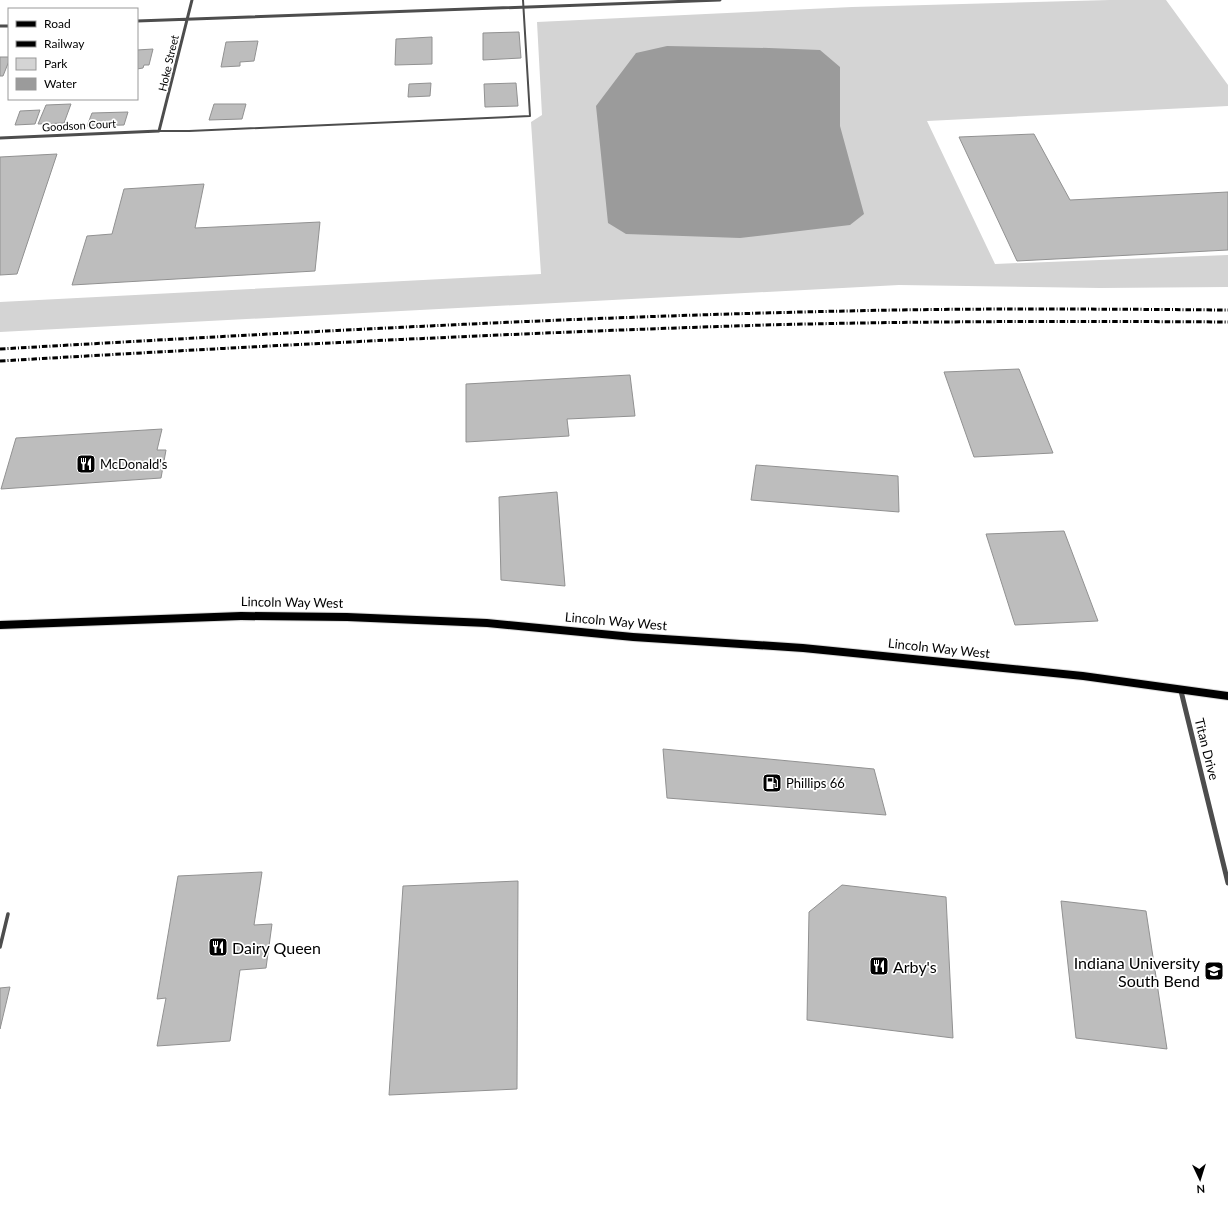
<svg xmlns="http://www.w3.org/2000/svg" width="1228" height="1207" viewBox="0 0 1228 1207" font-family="Lato,sans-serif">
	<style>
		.green { fill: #d4d4d4 }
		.water { fill: #9b9b9b }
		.building { fill: #bdbdbd; stroke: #919191 }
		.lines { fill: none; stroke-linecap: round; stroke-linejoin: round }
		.primary-casing { stroke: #dbdbdb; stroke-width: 2 }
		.service-far1 { stroke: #4d4d4d; stroke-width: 2 }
		.service { stroke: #4d4d4d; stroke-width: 3.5 }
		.minor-far2 { stroke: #4d4d4d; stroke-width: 3 }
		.minor-far1 { stroke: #4d4d4d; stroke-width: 3.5 }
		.minor { stroke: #4d4d4d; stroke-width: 5 }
		.primary { fill: #000; fill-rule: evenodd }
		.rail { stroke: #000; stroke-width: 3; stroke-dasharray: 5.5 2 1 2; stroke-linecap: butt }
		.labels { text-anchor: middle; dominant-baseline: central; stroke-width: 3.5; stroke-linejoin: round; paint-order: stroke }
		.far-street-label { font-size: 11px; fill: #000; stroke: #fff }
		.poi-label { font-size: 13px; fill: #000; stroke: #fff; text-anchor: start }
		.street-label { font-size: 13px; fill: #000; stroke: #fff }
		.near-poi-label { font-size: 16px; fill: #000; stroke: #fff; text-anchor: start }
	</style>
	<rect width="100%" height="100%" fill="#fff"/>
	<!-- green -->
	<path class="green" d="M1110,0H1166L1228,85V106L927,121L995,264L1228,255V287L1100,288L899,285L0,332V302L541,274L531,122L542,115L537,22L852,7Z"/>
	<!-- water -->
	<path class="water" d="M667,46L769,48L820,50L840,67V126L864,214L850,225L740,238L626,234L608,223L596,106L636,53Z"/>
	<!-- building -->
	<path class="building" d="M519,32L521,58L483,60V33Z
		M432,37V64L395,65L396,39Z
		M258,41L254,61L240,62V66L221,67L226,42Z
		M153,49L149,65H144L143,68L137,69V50Z
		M0,57H9V61L3,76H0Z
		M431,83L430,96L408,97L409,84Z
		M516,83L518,106L485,107L484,84Z
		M71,104L64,123L38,124L46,105Z
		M214,104H246L242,119L209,120Z
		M40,110L35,124L15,125L20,111Z
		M128,112L124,125L87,126L92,113Z
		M1034,134L1070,200L1228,192V250L1017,261L959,137Z
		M57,154L17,274L0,275V157Z
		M204,184L195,228L320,222L315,271L72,285L87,236L112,234L124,189Z
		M1019,369L1053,453L974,457L944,372Z
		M630,375L635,416L567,419L569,436L466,442V384Z
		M162,429L157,450H166L161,478L1,489L16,438Z
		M756,465L898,476L899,512L751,500Z
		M557,492L565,586L501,580L499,497Z
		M1064,531L1098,621L1015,625L986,534Z
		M663,749L874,769L886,815L667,798Z
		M262,872L254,925L272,924L266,968L240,970L230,1041L157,1046L166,998L157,999L178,876Z
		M518,881L517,1089L389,1095L403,886Z
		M842,885L946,897L953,1038L807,1020L809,912Z
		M1061,901L1146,911L1167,1049L1076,1038Z
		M10,987L0,1029V988Z"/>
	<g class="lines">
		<defs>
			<path id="primary" d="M241,612L347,613L487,619L633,633L803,644L1083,672L1228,692V700L1083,680L803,652L633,641L487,627L347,621L241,620L0,629V621Z"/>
		</defs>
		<!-- primary casing -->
		<use href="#primary" class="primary-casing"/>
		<!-- service-far1 -->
		<path class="service-far1" d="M159,131H189L530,116L523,0"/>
		<!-- service -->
		<path class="service" d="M0,947L8,914"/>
		<!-- minor-far2 -->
		<path class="minor-far2" d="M137,21L720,0
			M0,26H9
			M0,138L159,131L192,0"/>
		<!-- minor-far1 -->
		<path class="minor-far1" d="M1181,690V692"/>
		<!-- minor -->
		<path class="minor" d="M1181,691L1228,883"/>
		<!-- primary -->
		<use href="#primary" class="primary"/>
		<!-- rail -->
		<path class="rail" d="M0,349C281,333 563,317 845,311C973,308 1100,309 1228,310
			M0,361C255,346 510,333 765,325C919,321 1074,321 1228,322"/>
	</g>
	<!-- icons -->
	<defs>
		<symbol id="restaurant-square" viewBox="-11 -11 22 22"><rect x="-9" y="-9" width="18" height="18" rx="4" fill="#000" stroke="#fff"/><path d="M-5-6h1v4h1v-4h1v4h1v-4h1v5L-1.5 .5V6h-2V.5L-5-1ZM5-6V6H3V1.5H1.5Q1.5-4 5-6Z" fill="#fff"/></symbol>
		<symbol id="fuel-square" viewBox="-11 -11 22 22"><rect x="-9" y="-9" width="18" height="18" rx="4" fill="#000" stroke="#fff"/><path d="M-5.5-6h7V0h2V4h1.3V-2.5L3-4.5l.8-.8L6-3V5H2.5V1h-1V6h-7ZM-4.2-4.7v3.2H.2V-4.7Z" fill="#fff"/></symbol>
		<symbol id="university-square" viewBox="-11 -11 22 22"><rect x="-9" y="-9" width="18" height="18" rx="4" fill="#000" stroke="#fff"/><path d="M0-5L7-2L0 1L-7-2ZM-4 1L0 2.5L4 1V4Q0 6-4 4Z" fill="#fff"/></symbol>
	</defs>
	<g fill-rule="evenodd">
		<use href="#restaurant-square" x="75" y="453" width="22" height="22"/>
		<use href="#fuel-square" x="761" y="772" width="22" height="22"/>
		<use href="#restaurant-square" x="207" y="936" width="22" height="22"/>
		<use href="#restaurant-square" x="868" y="955" width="22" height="22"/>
		<use href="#university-square" x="1203" y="960" width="22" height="22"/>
	</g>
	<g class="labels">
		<!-- far-street labels -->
		<g class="far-street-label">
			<text transform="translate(168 63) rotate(-77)">Hoke Street</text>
			<text transform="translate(79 125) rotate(-3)">Goodson Court</text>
		</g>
		<!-- poi labels -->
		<g class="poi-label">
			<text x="100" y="464">McDonald's</text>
			<text x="786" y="783">Phillips 66</text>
		</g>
		<!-- street labels -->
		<g class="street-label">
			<text transform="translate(292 602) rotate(1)">Lincoln Way West</text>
			<text transform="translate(616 621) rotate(5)">Lincoln Way West</text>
			<text transform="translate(939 648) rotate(6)">Lincoln Way West</text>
			<text transform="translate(1207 749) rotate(76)">Titan Drive</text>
		</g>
		<!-- near-poi labels -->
		<g class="near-poi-label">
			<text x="232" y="947">Dairy Queen</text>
			<text x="1200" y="962" text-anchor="end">Indiana University<tspan x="1200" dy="18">South Bend</tspan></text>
			<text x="893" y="966">Arby's</text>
		</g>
	</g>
	<!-- legend -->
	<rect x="8" y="8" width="130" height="92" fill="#ffffff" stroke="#999999"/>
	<rect x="16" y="21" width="20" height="6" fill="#000000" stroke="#999999"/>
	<text x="44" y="28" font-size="12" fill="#000000">Road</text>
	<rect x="16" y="41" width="20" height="6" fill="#000000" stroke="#999999"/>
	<text x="44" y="48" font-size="12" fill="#000000">Railway</text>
	<rect x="16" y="58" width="20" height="12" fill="#d4d4d4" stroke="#999999"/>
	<text x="44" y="68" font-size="12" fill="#000000">Park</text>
	<rect x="16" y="78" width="20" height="12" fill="#9b9b9b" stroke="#999999"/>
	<text x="44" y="88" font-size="12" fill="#000000">Water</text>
	<!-- north arrow -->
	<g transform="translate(1200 1179) rotate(176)" stroke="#ffffff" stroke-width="3" paint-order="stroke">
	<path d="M0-3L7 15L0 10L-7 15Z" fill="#000000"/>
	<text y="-6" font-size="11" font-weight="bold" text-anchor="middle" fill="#000000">N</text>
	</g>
</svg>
